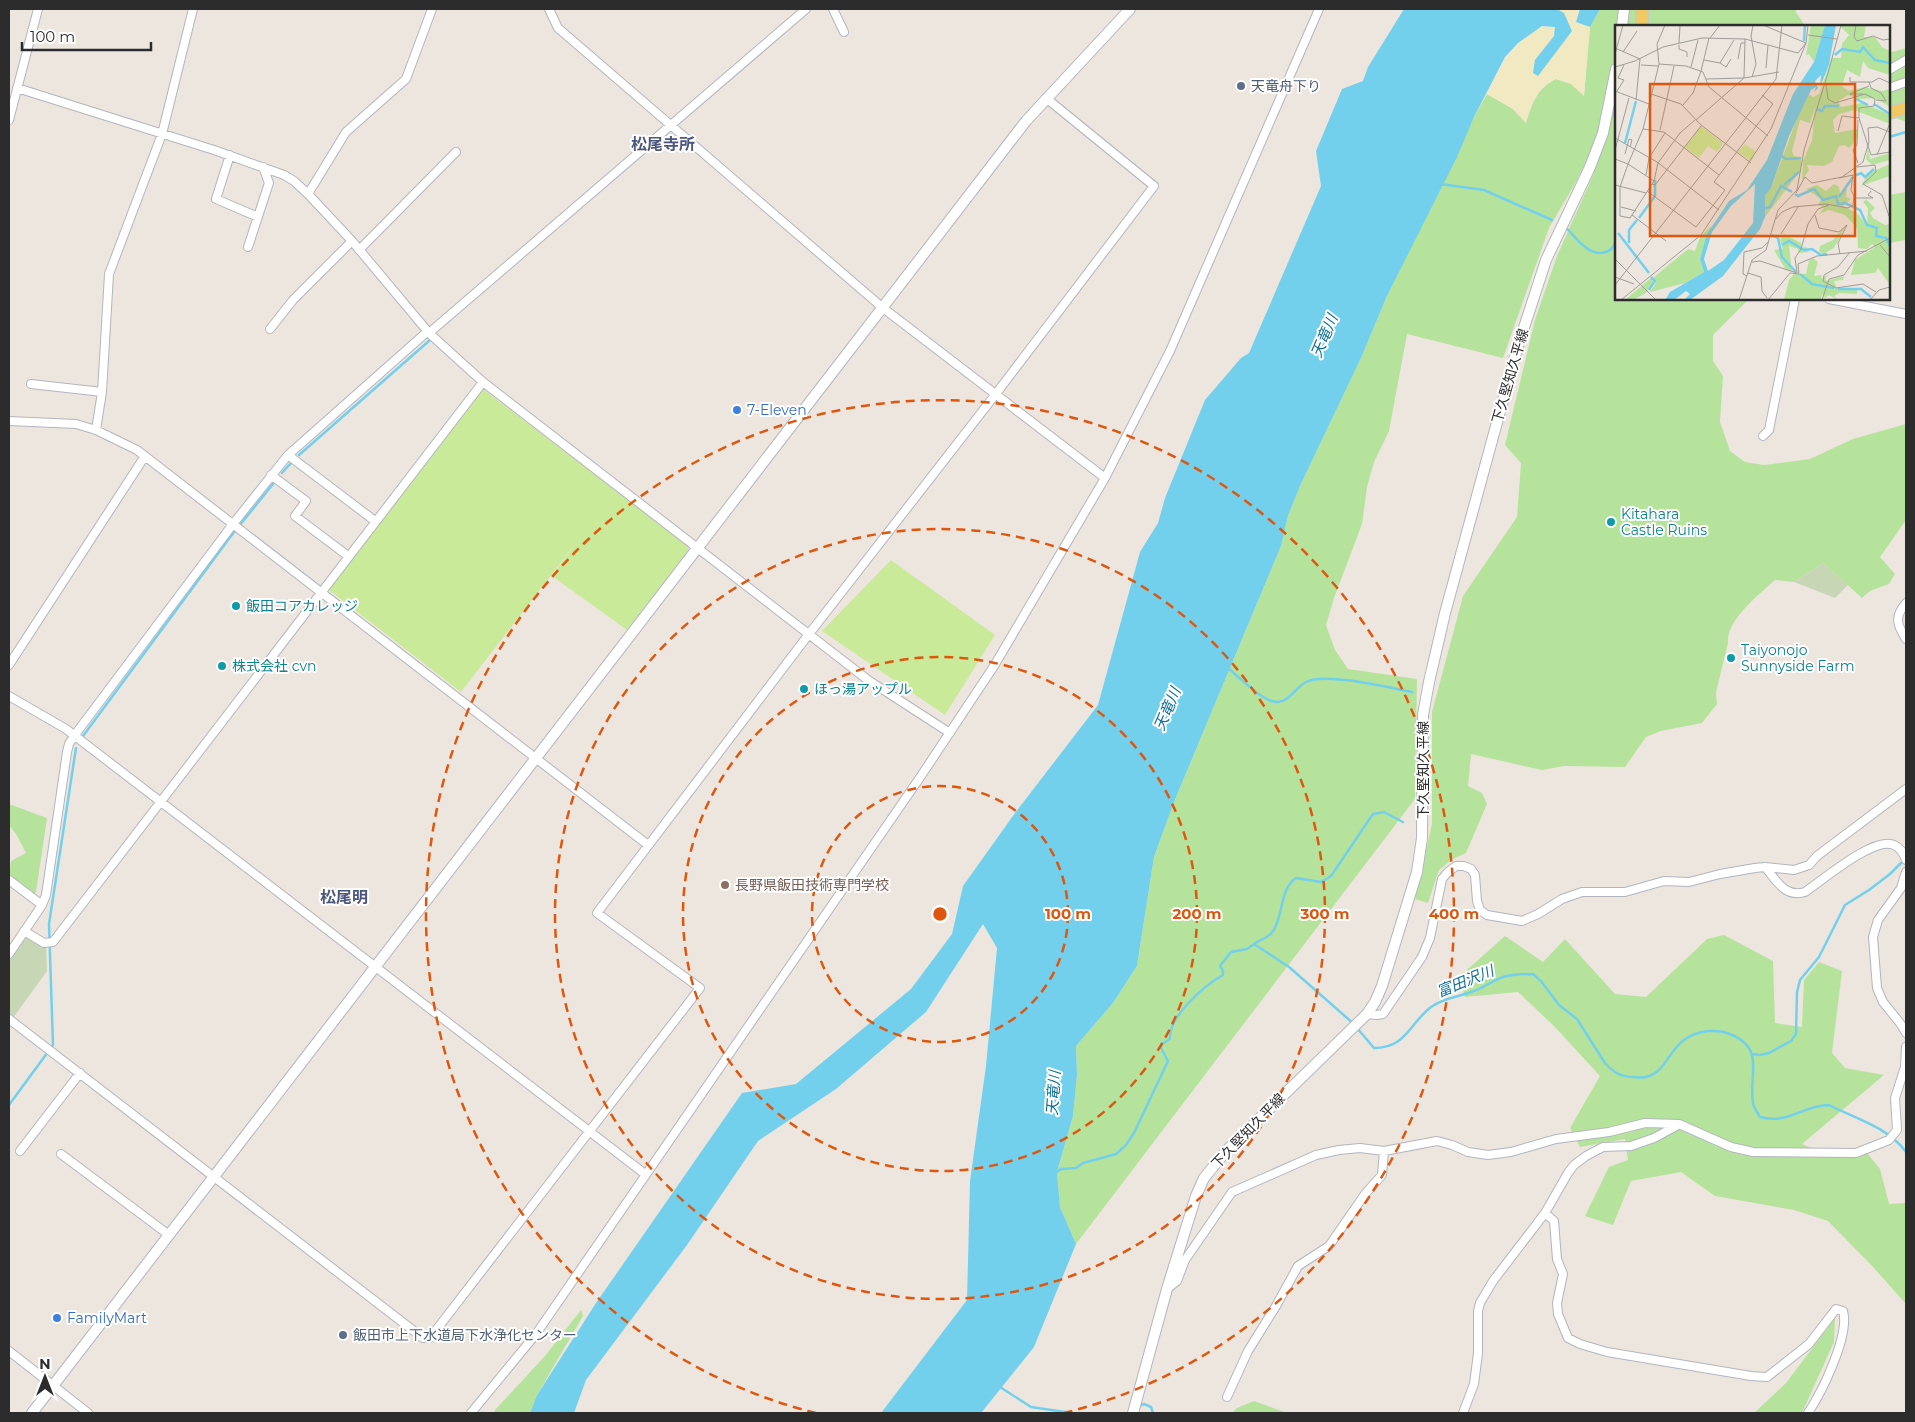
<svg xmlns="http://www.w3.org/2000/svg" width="1915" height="1422" viewBox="0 0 1915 1422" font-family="Montserrat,'Noto Sans JP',sans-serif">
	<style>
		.green { fill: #b6e39c }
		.sand { fill: #f1e9c2 }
		.cemetery { fill: #c7d7b6 }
		.pitch { fill: #c9ea98 }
		.water { fill: #73d0ed }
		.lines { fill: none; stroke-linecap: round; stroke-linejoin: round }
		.stream { stroke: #73d0ed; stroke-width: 2.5 }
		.street-casing { stroke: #b2b5bf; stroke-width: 10 }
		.secondary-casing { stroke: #b2b5bf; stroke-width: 12 }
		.primary-casing { stroke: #c8c8c8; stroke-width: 14 }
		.street { stroke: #fff; stroke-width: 8 }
		.secondary { stroke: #fff; stroke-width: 10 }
		.primary { stroke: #efca62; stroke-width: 11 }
		.ring { fill: none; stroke: #df570e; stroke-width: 2.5; stroke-dasharray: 9 6 }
		.service-dot { fill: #5c6f8a; stroke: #fff; stroke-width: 2 }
		.shop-dot { fill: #3f7fe0; stroke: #fff; stroke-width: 2 }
		.culture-dot { fill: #0f9aa8; stroke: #fff; stroke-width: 2 }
		.education-dot { fill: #8d6e63; stroke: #fff; stroke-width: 2 }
		.labels { text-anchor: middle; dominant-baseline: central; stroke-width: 4; stroke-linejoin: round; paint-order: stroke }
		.service-label { font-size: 14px; fill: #4e5e75; stroke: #fff; text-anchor: start }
		.street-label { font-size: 14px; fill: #2c2c2c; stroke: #fff }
		.shop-label { font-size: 14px; fill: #366cbe; stroke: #fff; text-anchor: start }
		.culture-label { font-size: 14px; fill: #0d838f; stroke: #fff; text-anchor: start }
		.education-label { font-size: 14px; fill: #785e54; stroke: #fff; text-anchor: start }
		.water-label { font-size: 15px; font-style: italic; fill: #106f9c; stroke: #fff }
		.quarter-label { font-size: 16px; font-weight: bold; fill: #4c567c; stroke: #fff }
		.inset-river { fill: none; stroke: #73d0ed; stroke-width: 2.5 }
		.inset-road { fill: none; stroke: #a09c97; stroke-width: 1 }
		.view { fill: #df570e; fill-opacity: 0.15; stroke: #df570e; stroke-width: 2.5 }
		.inset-edge { fill: none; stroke: #2c2c2c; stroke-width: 2.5 }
		.centre { fill: #df570e; stroke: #fff; stroke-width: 2.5 }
		.ring-label { font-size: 15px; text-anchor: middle; font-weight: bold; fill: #df570e; stroke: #fff; stroke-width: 4; stroke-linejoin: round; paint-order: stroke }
	</style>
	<rect width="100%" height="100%" fill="#ede6de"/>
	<!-- green -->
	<path class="green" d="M1600,9H1796V12L1805,26H1616V299H1749L1713,335V361L1723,376L1720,422L1730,451L1745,462L1764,465L1810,459L1853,439L1906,424V520L1880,557L1895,574L1889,584L1870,591L1862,598L1823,563L1794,582L1775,580C1759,595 1726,620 1728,643L1716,692L1717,704L1702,723L1661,731L1646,737L1625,767L1564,766L1542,770L1471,754L1468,786L1482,793L1487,804L1466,853L1453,859L1439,870L1428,903L1415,899L1432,824V712L1463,596L1517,517L1521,463L1505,445L1535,320L1557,256L1594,173L1591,151L1576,182L1549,228L1503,358L1407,334L1389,431L1374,462L1367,487L1362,524L1334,598L1326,625L1335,650L1348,669L1417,679L1415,799L1076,1244L1060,1207L1057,1172L1073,1116L1077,1075L1076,1046L1113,1003L1137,966L1154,857L1174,802L1281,546L1288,516L1300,486L1361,358L1387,296L1474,117L1487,94L1513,109L1526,123C1532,104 1537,88 1556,79L1571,84L1584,95L1590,27Z
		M1906,48V122L1889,115V53Z
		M1906,192V240L1889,243V195Z
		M9,804L47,818L36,892L33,895L9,876L11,861L26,853L16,834L9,825Z
		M1724,935L1773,961L1775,1023L1802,1027L1804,980L1819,962L1842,971L1832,1053L1845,1068L1884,1075L1802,1144L1825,1154H1868L1880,1169L1889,1204L1906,1203V1304L1874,1268L1828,1221L1794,1210L1715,1196L1681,1172L1631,1181L1613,1225L1585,1216L1609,1167L1628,1160L1625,1139L1580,1147L1570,1128L1600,1076L1555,1027L1518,992L1465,997L1460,976L1505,936L1543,962L1565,939L1615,994L1646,997L1707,939Z
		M581,1310L583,1316L537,1395L530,1413H494L495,1410L545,1356Z
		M1835,1318L1834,1342L1802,1413H1754L1786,1383Z
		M1254,1401L1287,1413H1232L1237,1408Z"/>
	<!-- sand -->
	<path class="sand" d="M1557,9H1580L1576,22L1590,27L1584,96L1571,84L1556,79C1537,88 1531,104 1526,123L1513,109L1487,94C1500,68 1520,23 1555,27L1554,36L1535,60L1565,39L1572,31L1564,13Z"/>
	<!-- cemetery -->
	<path class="cemetery" d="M1823,563L1848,585L1835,598L1794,582Z
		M27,936L46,947L47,971L13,1018L9,1014V961Z"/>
	<!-- pitch -->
	<path class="pitch" d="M483,389L688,546V552L627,630L552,576L579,539L461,692L329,590Z
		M891,560L995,635L945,715L822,631Z"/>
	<!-- water -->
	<path class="water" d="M1404,9H1557L1564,13L1572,31L1538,76L1533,73L1535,60L1554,36L1555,27L1542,26L1518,43L1505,57L1474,117L1457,157L1387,296L1361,358L1300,486L1288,516L1281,546L1174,802L1154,857L1137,966L1113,1003L1076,1046L1077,1075L1073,1116L1057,1172L1060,1207L1076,1244L1034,1347L981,1413H881L967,1300L970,1181L986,1066L997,948L983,924L926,1012L836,1089L758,1141L687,1245L586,1380L574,1413H530L537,1395L596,1303L742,1093L796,1084L911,989L952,934L963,886L1015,813L1098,705L1140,552L1158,523L1165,498L1205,400L1241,358L1249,353L1321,186L1316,151L1342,89L1363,81L1368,67Z
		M1580,9H1600L1590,27L1576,22Z"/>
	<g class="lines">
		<!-- stream -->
		<path class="stream" d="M1889,137L1906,132
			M1440,184L1484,190L1552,220
			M1567,229C1573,234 1578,242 1584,246C1595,256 1611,256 1616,241
			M299,455L430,340
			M282,473L291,463
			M1228,668C1239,677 1264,703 1278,702C1290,701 1296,687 1306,682C1325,672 1390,688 1412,692
			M83,736L231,536L273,484
			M1254,944C1261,939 1269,938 1273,931C1284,915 1279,890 1296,878L1321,882L1331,876L1373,814L1384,812L1403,822
			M1357,1028L1374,1048C1406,1048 1409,1024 1431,1007C1443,998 1458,997 1471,992C1482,989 1492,981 1503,977C1513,974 1523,974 1533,974L1541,981L1559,1005L1577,1019L1605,1063C1614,1073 1621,1077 1634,1077C1638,1077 1642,1078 1646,1077C1671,1072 1668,1035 1708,1031C1715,1031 1720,1030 1727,1033C1767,1047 1748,1073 1753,1104C1754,1108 1758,1113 1760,1117C1788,1125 1803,1105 1829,1105C1856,1119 1888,1127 1906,1152
			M1753,1054L1760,1055L1769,1053L1791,1041L1796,1034L1797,992L1800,980L1819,957L1845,905L1869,890L1890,874L1901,863
			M9,1105L53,1045L49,924L76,748
			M1054,1174L1061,1169L1076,1168L1083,1163L1116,1154L1126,1145L1134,1133L1168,1061L1161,1048L1162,1044L1170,1039C1168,1017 1205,985 1223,975V971L1220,966L1231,952L1247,949L1254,944L1289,967L1354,1024
			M1000,1387L1031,1407L1072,1413
			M1139,1406L1144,1404L1151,1407L1153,1413"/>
		<defs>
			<path id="street" d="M549,9L558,28L883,308L1105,478
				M833,9L844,32
				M1889,70L1906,60
				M17,88L214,150L284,175L294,181L308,194L352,241L429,333L483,382L868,680L950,733
				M1889,88L1906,82
				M9,120L38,9
				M230,155L216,199L258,217
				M308,194L346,132L406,79L432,9
				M248,247L269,183L263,167
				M359,250L456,152
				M1829,299L1906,314
				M270,329L293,300L352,241
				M429,333L806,9
				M31,384L102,392
				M9,421L76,424L96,430L137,450L648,845
				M96,430L102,392L109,274L162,134L193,9
				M1763,436L1769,430L1795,299
				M288,455L375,521
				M271,475L306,501L295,516L348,556
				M1906,603C1894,617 1897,625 1906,639
				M9,665L145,456
				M9,696L66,729L645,1174
				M1765,867C1777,881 1785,898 1805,892C1823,880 1874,836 1894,845C1901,848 1904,854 1906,860
				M1906,872L1901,888L1878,920L1873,937L1877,988L1883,1002L1900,1023L1906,1033
				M9,880L42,905
				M24,931L44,943L53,942L483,382
				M9,954L42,905L46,895L67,752L69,744L74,736L233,524L288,455L428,331
				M1367,1014L1377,1015L1383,1014L1422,957L1430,938L1442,879L1448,872L1456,866H1464L1471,869L1475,875L1477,901L1480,910L1487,915L1522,921L1538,914L1562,899L1582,892H1625L1664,881L1689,882L1720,874L1755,868L1765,867L1794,870L1809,865L1817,856L1906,789
				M9,1019L423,1338H430L700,988L597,913L809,634L995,395L1154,186L1046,98
				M20,1151L80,1073
				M61,1154L169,1235
				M1545,1213L1554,1221L1557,1259L1563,1274L1557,1303L1558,1314L1568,1338L1580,1344L1607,1352L1751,1376L1767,1377L1809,1344L1836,1309L1843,1311C1850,1335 1822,1392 1808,1413
				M1167,1289L1177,1281L1185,1260L1232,1192L1316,1155L1339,1150L1360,1148L1384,1151L1437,1141L1452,1145L1468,1152L1488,1155L1511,1152L1556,1139L1609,1132L1645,1123L1679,1124L1731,1147L1753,1152L1856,1153L1889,1140L1897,1130L1895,1098L1905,1067L1906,1047
				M9,1351L88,1413
				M1227,1397L1248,1351L1276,1306L1298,1266L1329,1246L1365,1194L1382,1175L1384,1151
				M471,1413L536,1334L921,776L994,666L1105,478L1170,351L1319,9
				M1463,1413L1474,1384L1478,1353V1311L1480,1303L1493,1281L1545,1213L1568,1173L1574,1165L1586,1156L1603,1147L1631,1146L1654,1138L1678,1125"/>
			<path id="secondary" d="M1622,26L1624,9
				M32,1413L1026,121L1130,9
				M1133,1413L1167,1289L1196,1196L1204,1178L1226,1151L1367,1014L1375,1002L1382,986L1417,872L1422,838L1423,715L1429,682L1445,613L1517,349L1546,260L1590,167L1603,133L1616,69"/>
			<path id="primary" d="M1642,26V9
				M1889,113L1906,108"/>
		</defs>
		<!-- street casing -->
		<use href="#street" class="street-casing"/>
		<!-- secondary casing -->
		<use href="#secondary" class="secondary-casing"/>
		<!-- primary casing -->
		<use href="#primary" class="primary-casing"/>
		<!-- street -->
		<use href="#street" class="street"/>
		<!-- secondary -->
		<use href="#secondary" class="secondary"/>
		<!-- primary -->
		<use href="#primary" class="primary"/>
	</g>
	<!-- distance rings -->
	<g class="ring">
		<circle cx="940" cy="914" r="128"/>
		<circle cx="940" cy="914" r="257"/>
		<circle cx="940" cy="914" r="385"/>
		<path d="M816 1413A514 514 0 1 1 1064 1413"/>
	</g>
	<!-- markers -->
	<g class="service-dot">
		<circle cx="1241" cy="86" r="5"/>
		<circle cx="343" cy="1335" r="5"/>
	</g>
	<g class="shop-dot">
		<circle cx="737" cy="410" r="5"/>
		<circle cx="57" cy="1318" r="5"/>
	</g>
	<g class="culture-dot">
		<circle cx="1611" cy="522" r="5"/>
		<circle cx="236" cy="606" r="5"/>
		<circle cx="1731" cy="658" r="5"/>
		<circle cx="222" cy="666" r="5"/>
		<circle cx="804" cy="689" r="5"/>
	</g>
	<circle class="education-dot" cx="725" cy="885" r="5"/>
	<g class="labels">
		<!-- service labels -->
		<g class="service-label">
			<text x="1251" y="86">天竜舟下り</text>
			<text x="353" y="1335">飯田市上下水道局下水浄化センター</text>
		</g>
		<!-- street labels -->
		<g class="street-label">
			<text transform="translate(1510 376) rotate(-74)">下久堅知久平線</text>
			<text transform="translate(1423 770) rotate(-90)">下久堅知久平線</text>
			<text transform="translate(1248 1131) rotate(-46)">下久堅知久平線</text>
		</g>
		<!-- shop labels -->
		<g class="shop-label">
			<text x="747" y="410">7-Eleven</text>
			<text x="67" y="1318">FamilyMart</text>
		</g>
		<!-- culture labels -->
		<g class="culture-label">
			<text x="1621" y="514">Kitahara<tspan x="1621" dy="16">Castle Ruins</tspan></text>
			<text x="246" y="606">飯田コアカレッジ</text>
			<text x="1741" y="650">Taiyonojo<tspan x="1741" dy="16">Sunnyside Farm</tspan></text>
			<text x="232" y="666">株式会社 cvn</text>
			<text x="814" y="689">ほっ湯アップル</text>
		</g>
		<!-- education labels -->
		<g class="education-label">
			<text x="735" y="885">長野県飯田技術専門学校</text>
		</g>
		<!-- water labels -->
		<g class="water-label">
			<text transform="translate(1324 336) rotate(-67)">天竜川</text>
			<text transform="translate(1167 709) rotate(-67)">天竜川</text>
			<text transform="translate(1465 981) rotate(-22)">富田沢川</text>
			<text transform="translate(1053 1093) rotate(-86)">天竜川</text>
		</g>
		<!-- quarter labels -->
		<g class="quarter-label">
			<text x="663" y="144">松尾寺所</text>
			<text x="344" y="897">松尾明</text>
		</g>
	</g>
	<!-- overview -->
	<g transform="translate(1615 25)">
		<rect width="275" height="275" fill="#ede6de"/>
		<path d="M196,0H210L199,37L194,29L191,30ZM224,0H251L249,12H260L267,22L275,26V50L253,43L248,36L245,52L232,45L227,61L233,66L250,62L267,66L275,64V82L260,73L243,74L233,70L223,76L226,82L247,78L269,87L275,89V99L239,85L224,89L218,95L220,108L242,104V114L234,123L230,120L224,121L217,137L209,141L192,140L194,145L187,156L188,136L197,115L200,84L195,98L185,95L177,126L179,131L186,132V145L150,192V171L156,163L183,91L194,69L198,72L204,69L217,33H226L227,19L234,10ZM253,122L255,134L275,128V135L257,140L251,134ZM275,139V151L246,161L254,148ZM219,159L224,162L225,169L232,163L231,172L236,174L228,181L242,188L252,200L253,183L248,177L251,174L260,183L255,188L258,193L270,200L275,199V260L263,243L260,248L236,250L240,235L260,222L257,219L252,224L243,223L242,203L230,190L214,185L204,189L209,183L203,180L206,174L191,164L202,160L211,166ZM97,200L85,233L89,247L70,258L35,267L41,258L39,252L73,224L80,226L85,212ZM231,200L219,223L208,229L204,226L205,221L218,215ZM169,209L186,218V223L191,222L194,227L184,228L183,224L174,221L177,246L171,245L159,225L168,224L165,215ZM198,233L203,237L199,251L206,250L207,254L210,251L216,250L211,252V256L229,251L228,255L219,256L222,263L242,265V269L224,268L219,271L223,275L214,270L210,273L208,269L205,275H169L174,255L179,249H191L194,235ZM36,253L39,258L31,268L18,275H10Z" fill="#b6e39c"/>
		<path d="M86,101L108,118L102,127L93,121L84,133L70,122ZM130,119L141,127L136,136L123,127Z" fill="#c9ea98"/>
		<path d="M210,0H221L214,40L205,62L206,50L200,56L203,63L199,67L201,62L196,65L174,111L156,163L150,171V192L145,204L108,251L75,275H69L75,269L71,266L59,275H50L55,267L89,247L85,234L92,209L114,176L132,165L152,135L178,69L199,37ZM140,159L138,198L109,235L93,246L89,234L97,207L116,181Z" fill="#73d0ed" fill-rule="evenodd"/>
		<path class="inset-river" d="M189,16L190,0M220,30L227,24L245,27L248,22L260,35L275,38M239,73L253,80M259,79L275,89M202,84L207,86L210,81H224M10,118L21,76M165,130L171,134L186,133M239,151L246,148L250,152L259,144M169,160L184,147M180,169L183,171L199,164L208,175L221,171L223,179L230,178L245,185L252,200L262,203L261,211L271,213L275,221M224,172L238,152M148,184L155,182L166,161L177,167M24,193L40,171V155M3,208L34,248M157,210L163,213L167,232L181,247M14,218V205L22,195M167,220L174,216L189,225L197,224L206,230L212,229M185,249L197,259L219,263M223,264H246L256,272M34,265L40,256L36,252"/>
		<path class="inset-road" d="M241,0L239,12L242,16L258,11L268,15L275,14M193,10L222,14M95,13L105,0M64,18L65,1M64,20V24L72,27V32M0,23L25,34L21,75M8,27L22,6M0,29L8,0M123,34L126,18H130M89,35L105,38L119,15M105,38L111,42L116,34M44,39L71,41L88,47L94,62L153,111M26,40L44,41M0,42L20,36L48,22L87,13L130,14L183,28L191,18L193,0M76,42L83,15M151,43L153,20M86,46L94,13M213,48L226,0M137,52L141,39L136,11L138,0M235,52V57H257L264,53L275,58M91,54L129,53L164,47M254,57L256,63L266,68L271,76L261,75M211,59L213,74L220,78L250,69L260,74L259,81L244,83V93L256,130L275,127M0,66L34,79M2,66L9,55L3,53L9,40M36,69L66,79L86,100L136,138M248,69H235L254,61M68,80L78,68L86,46M81,95L129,53L130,14M243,95L242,120L238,125L243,138M28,104L49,107L104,150M45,105L59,41M223,106L227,91L244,93M0,113L42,137L104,185M0,125L14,73M10,129L14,114L17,115L15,122M262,130L275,98M0,134L13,139L5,162V191L15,193L39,156L43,138L65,108L80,95M13,139L28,104L44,39L42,19L50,0M13,139L39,156M242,142L260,140L261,147L248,159L267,170L274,191L275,187M31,150L34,133L50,108M224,153L238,150L236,165L240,173H258L253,170L256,166M37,159L40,160L86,101M0,160L31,168M32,166L81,202L110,165L99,157L158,79L147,70M181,168L190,152L197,158L227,152L248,137L254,117L253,103L262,102L275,107M6,182L21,186M17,190L51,216M200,190L204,203L224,207L232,200L223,218L225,229M161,194L167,187L178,182L211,179L233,183L238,180L239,170M166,209L183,182M265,220L275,232M235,227L223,242L209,250L208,256L221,263L248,259L261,267M0,234L41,275M137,237L145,236L182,248L180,233L186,224L193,199L203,184L214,180M133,248L146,252L147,266L152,273M132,251L128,249L129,227L147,223L154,216M0,252L19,259M0,260L161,54L167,0M6,275L86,210L156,104L191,18L148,0M124,275L137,235L151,225L163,185L182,165L189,125L213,48M153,275L175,248L184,249L183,239L202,231L252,226M207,275L214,254L229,250L243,230L275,213M234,275H250M255,275L264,265L275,262"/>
		<path class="view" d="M35,59H240V211H35Z"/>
		<rect width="275" height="275" class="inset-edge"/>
	</g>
	<circle cx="940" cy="914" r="8" class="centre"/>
	<g class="ring-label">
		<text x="1068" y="919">100 m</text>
		<text x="1197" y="919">200 m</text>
		<text x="1325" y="919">300 m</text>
		<text x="1454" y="919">400 m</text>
	</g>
	<!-- border -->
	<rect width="1915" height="1422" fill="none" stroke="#2c2c2c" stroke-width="20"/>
	<!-- north arrow -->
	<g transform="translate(45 1377)" stroke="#ffffff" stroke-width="4" paint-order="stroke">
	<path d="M0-4L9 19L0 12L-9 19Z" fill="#2c2c2c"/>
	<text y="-8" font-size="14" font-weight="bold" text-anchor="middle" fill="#2c2c2c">N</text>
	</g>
	<!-- scale -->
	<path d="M22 42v8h129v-8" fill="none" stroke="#2c2c2c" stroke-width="2.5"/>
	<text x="30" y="42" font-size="15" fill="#2c2c2c" stroke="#ffffff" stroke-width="4" paint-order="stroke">100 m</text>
</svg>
